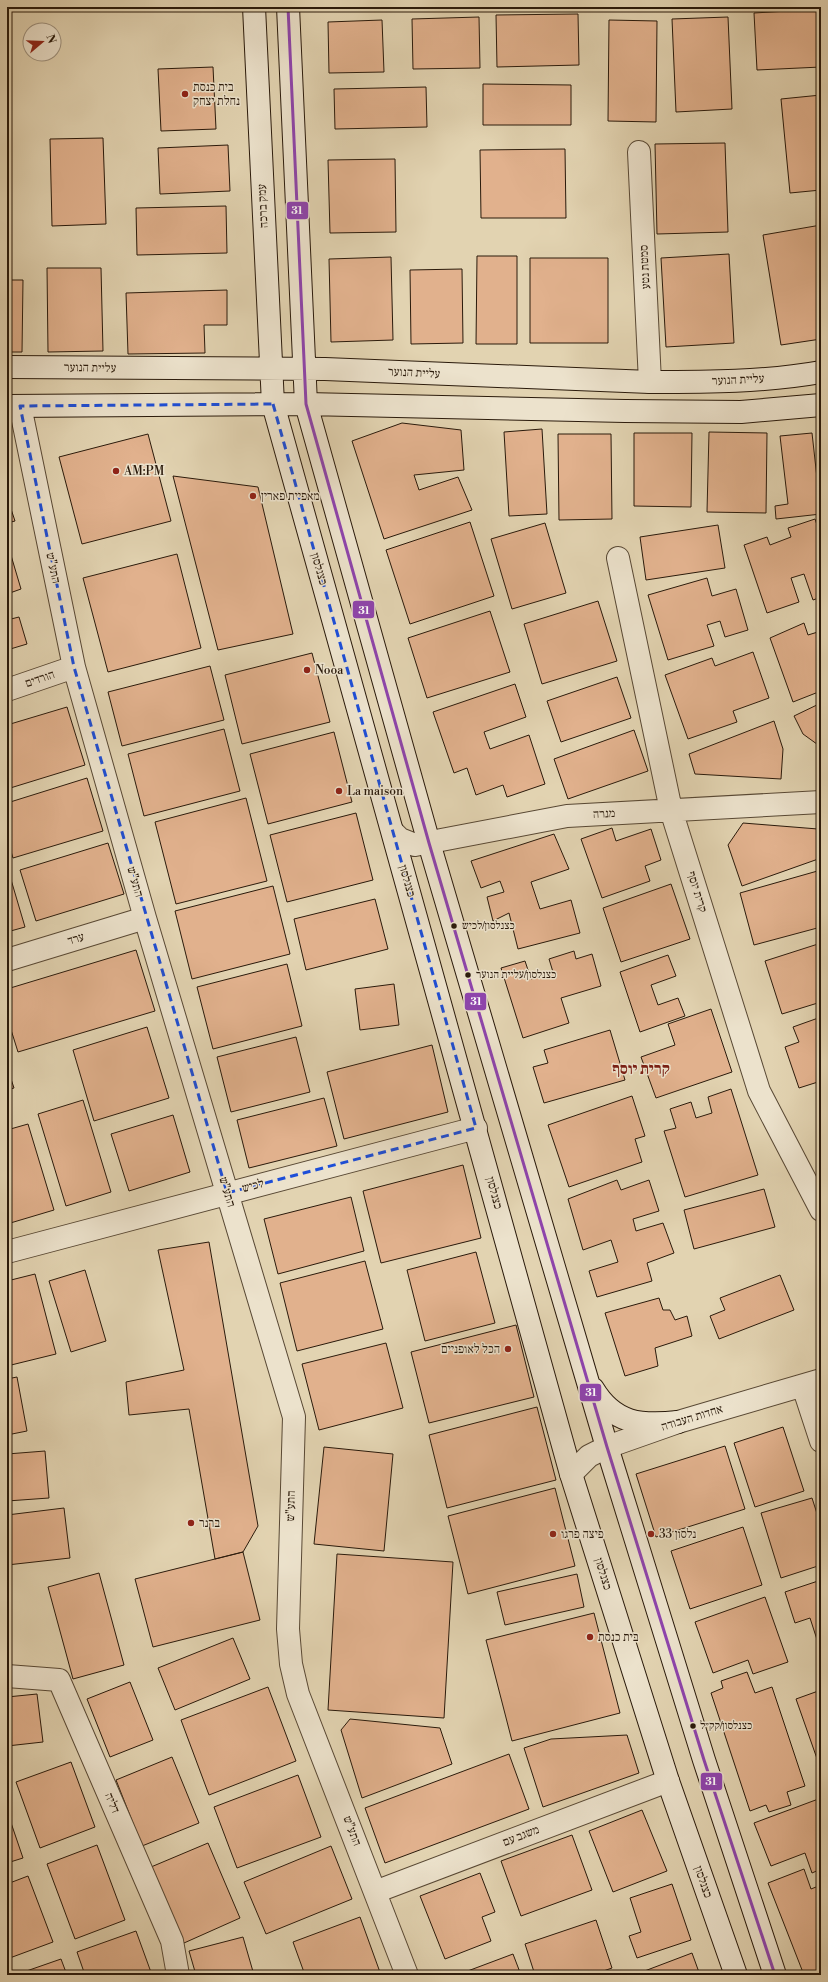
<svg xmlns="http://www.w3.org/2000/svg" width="828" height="1982" viewBox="0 0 828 1982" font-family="'Libre Bodoni','Frank Ruhl Libre',serif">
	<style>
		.building { fill: #e1b18d; stroke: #2a1a0b }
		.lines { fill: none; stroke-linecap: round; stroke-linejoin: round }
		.street-casing { stroke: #584834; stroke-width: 24 }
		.secondary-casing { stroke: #2a1a0b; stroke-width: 24 }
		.street { stroke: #ece2cc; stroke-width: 22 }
		.secondary { stroke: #ece2cc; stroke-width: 22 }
		.bus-1-casing { stroke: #ece2cc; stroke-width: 6 }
		.bus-1 { stroke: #8e44ad; stroke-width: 3 }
		.marked { fill: none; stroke: #1d4ed8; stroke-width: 3; stroke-dasharray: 8 5; stroke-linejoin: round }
		.poi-dot { fill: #8f2418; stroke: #ece2cc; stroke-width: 1.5 }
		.bus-dot { fill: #2a1a0b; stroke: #ece2cc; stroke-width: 1.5 }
		.labels { text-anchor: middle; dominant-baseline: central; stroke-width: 3; stroke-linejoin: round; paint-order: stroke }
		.bus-label { font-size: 11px; fill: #2a1a0b; stroke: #ece2cc; text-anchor: start }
		.poi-label { font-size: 12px; fill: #2a1a0b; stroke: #ece2cc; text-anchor: start }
		.street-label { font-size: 12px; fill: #2a1a0b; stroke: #ece2cc }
		.district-label { font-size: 16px; font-weight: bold; fill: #7a1f14; stroke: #ece2cc }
		.line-badge { stroke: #ece2cc; stroke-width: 1.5 }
		.badge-label { font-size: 11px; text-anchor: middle; font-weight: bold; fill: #fff }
	</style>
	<rect width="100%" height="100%" fill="#e2d3b1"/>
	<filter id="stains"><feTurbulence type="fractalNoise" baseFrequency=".005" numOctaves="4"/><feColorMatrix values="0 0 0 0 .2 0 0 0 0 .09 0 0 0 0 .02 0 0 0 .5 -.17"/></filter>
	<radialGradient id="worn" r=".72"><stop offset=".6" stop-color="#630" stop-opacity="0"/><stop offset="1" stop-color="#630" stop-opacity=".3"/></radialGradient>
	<!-- building -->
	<path class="building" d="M146,7H224V10L146,8Z
		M821,9V67L757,70L754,13Z
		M578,14L579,65L497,67L496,15Z
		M479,17L480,68L413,69L412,19Z
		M728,17L732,109L676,112L672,19Z
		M382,20L384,72L329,73L328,22Z
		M609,20L657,21L656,122L608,121Z
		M213,67L216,129L161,131L158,69Z
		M483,84L571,85V125H483Z
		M426,87L427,127L335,129L334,89Z
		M821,95V190L790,193L781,99Z
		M103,138L106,224L52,226L50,139Z
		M725,143L728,232L657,234L655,144Z
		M228,145L230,191L160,194L158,148Z
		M565,149L566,218H481L480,150Z
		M395,159L396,232L330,233L328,160Z
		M226,206L227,253L137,255L136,208Z
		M821,225V339L781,345L763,235Z
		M729,254L734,343L666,347L661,258Z
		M477,256H517V344H476Z
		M391,257L393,340L331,342L329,259Z
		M530,258H608V343H530Z
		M47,268H101L103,351L48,352Z
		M462,269L463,343L411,344L410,270Z
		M7,280H23L22,352H7Z
		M227,290V325H204L205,353L128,354L126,293Z
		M402,423L461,430L464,470L414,475L419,490L458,477L472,510L384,539L352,441Z
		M542,429L547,514L509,516L504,432Z
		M709,432L767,433L766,513L707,512Z
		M634,433H692L691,507L634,506Z
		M812,433L821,514L776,519L775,506L788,504L780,436Z
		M148,434L171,521L82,544L59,457Z
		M558,434H611L612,519L559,520Z
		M173,476L258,487L293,634L218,650Z
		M7,497L15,521L7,523Z
		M815,519L821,537V597L813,600L804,574L791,578L799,602L767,613L744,545L767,537L770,545L791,537L788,528Z
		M470,522L494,596L410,624L386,550Z
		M545,523L566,593L512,609L491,539Z
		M718,525L725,568L646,580L640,537Z
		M10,552L21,589L7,594V553Z
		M177,554L201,648L108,672L83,578Z
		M707,578L712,596L736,589L748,630L725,637L720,621L707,625L714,646L668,660L648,595Z
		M598,601L617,661L542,684L524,624Z
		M490,611L510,672L427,698L408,638Z
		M19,617L27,644L7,650V620Z
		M804,623L808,635L821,631V691L793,702L770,638Z
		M753,652L769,698L733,711L737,722L688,739L665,675L712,658L715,666Z
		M312,653L330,722L242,744L225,675Z
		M210,666L224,720L122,746L108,692Z
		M617,677L631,718L561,742L547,701Z
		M515,684L526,717L484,732L490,749L529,735L545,784L507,797L503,785L476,795L467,768L454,773L433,712Z
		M821,703V747L803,734L794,716Z
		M67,707L85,765L7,789V725Z
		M774,721L783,749L781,779L695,774L689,754Z
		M224,729L240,791L144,816L128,754Z
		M634,730L648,771L568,799L554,759Z
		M334,732L352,802L268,824L250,754Z
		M87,778L103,831L13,858L7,838V803Z
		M246,798L267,881L176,904L155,822Z
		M356,813L373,880L287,902L270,835Z
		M743,823L818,829L821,840V858L742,886L728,845Z
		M612,828L616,841L651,829L661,860L645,866L650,881L602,898L581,839Z
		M554,834L569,869L531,882L540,909L571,900L580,933L518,949L509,913L493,921L487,897L504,892L500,881L481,888L471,861Z
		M108,843L124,894L36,921L20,870Z
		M7,866L25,927L7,932Z
		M821,870V927L754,945L740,893Z
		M671,884L690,939L621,962L603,908Z
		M273,886L290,954L192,979L175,911Z
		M375,899L388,949L306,970L294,919Z
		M818,944L821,953V1002L782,1014L765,961Z
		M136,950L155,1011L18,1052L7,1017V989Z
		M574,951L576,959L592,954L601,986L561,998L569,1023L523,1038L501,968L525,961L531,979L553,972L549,959Z
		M668,955L676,976L651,985L658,1005L678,998L685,1016L640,1032L620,972Z
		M287,964L302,1026L213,1049L197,987Z
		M394,984L399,1025L360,1030L355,989Z
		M711,1009L732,1072L656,1098L641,1057L675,1045L668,1024Z
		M821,1017V1081L799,1088L785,1047L799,1042L793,1027Z
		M147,1027L169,1098L94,1121L73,1050Z
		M610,1030L625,1080L544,1103L533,1067L548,1063L544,1050Z
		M296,1037L310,1092L231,1112L217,1057Z
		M432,1045L448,1112L344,1139L327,1072Z
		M7,1067L14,1088L7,1090Z
		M731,1089L758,1175L685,1197L664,1131L676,1128L670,1109L691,1102L696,1118L712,1113L708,1097Z
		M632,1096L645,1136L635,1139L642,1162L569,1187L548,1125Z
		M324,1098L337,1146L249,1168L237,1120Z
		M83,1100L111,1192L66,1206L38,1114Z
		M173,1115L190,1172L129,1191L111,1134Z
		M28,1124L54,1210L7,1224V1130Z
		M463,1165L481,1238L381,1263L363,1191Z
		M617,1180L621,1190L649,1180L659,1211L633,1219L636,1231L663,1223L674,1253L647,1263L652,1281L597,1297L589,1271L618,1262L611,1240L583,1250L568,1199Z
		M764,1189L775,1227L694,1249L684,1210Z
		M351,1197L364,1251L278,1274L264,1219Z
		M209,1242L258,1526L243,1552L215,1559L189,1409L129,1415L126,1382L184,1370L158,1250Z
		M476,1252L495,1323L425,1341L407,1270Z
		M365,1261L383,1329L297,1351L280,1283Z
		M85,1270L106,1341L71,1352L49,1281Z
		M35,1274L56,1354L7,1366V1281Z
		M780,1275L794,1310L719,1339L710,1316L725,1310L720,1298Z
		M659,1298L663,1310H670L675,1320L687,1316L692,1336L655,1348L658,1366L625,1376L605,1313Z
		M516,1325L534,1397L429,1423L411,1352Z
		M386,1343L403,1408L319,1430L302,1364Z
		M17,1377L27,1431L7,1435V1379Z
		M537,1407L556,1480L447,1508L429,1435Z
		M783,1427L804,1491L755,1507L734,1443Z
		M725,1446L745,1509L656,1537L636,1474Z
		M324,1447L393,1454L384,1551L314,1544Z
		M45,1451L49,1498L7,1501V1454Z
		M555,1488L575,1566L468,1594L448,1516Z
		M812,1498L821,1526V1565L781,1578L761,1513Z
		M64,1508L70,1558L7,1565V1515Z
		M743,1527L762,1585L690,1609L671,1551Z
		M243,1552L260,1620L153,1647L135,1579Z
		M337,1554L453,1562L444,1718L328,1710Z
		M99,1573L124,1665L73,1679L48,1587Z
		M577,1574L584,1607L505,1625L497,1592Z
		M821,1580V1652L810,1618L795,1623L785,1592Z
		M765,1597L788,1662L753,1674L748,1660L713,1673L695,1622Z
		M594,1613L620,1713L512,1741L486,1640Z
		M233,1638L250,1679L175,1710L158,1668Z
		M747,1672L755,1693L772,1687L805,1786L787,1792L791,1805L769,1812L766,1805L750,1811L711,1693L723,1688L721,1681Z
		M130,1682L153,1740L110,1757L87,1699Z
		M268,1687L296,1761L209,1795L181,1720Z
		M821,1690V1770L796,1699Z
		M37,1694L43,1742L7,1746V1697Z
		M350,1719L440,1728L452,1764L362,1798L341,1730Z
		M627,1735L639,1773L543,1807L524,1748L551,1739Z
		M509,1754L529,1809L385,1863L365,1808Z
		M172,1757L199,1823L142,1846L116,1780Z
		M71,1762L95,1827L40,1848L16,1782Z
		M298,1775L321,1837L237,1868L214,1807Z
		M821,1798V1869L812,1873L805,1853L771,1866L754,1823Z
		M642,1810L667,1871L613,1892L589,1831Z
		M7,1811L23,1858L7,1863Z
		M572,1835L592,1890L521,1916L501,1861Z
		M208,1843L240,1918L184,1943L151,1867Z
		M97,1845L125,1920L75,1939L47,1864Z
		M331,1846L352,1899L266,1934L244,1882Z
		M804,1869L811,1889L821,1885V1975H804L768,1883Z
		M480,1873L495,1912L482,1917L491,1941L445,1959L420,1896Z
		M28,1876L53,1942L7,1959V1884Z
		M672,1884L691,1940L637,1958L629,1936L641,1932L630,1898Z
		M360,1917L381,1975H305L293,1942Z
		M596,1920L612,1968L592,1975H535L525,1944Z
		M136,1931L152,1975H85L77,1952Z
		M243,1937L254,1975H196L189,1951Z
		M692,1953L700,1975H634Z
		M513,1954L521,1975H457Z
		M61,1959L67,1975H15Z"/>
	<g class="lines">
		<defs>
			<path id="street" d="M639,152L650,382
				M20,406L74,667L145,918L294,1417L288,1629L291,1664L298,1694L407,1975
				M618,558L671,810L759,1091L821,1210
				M7,690L74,667
				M393,832L400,839L415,845L567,816L821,802
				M7,960L145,918
				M7,1252L476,1128
				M803,1386L821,1441
				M571,1474L589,1456L607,1447L678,1422L821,1380
				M7,1676L59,1680L172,1941L178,1975
				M375,1892L668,1781"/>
			<path id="secondary" d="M254,7L273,404L571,1474L668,1781L736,1975
				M288,7L306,404L429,843L607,1447L704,1760L775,1975
				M7,367L325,369L650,382C707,382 765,382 821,372
				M7,406L306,404L625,411L741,412L821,405
				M593,1389C614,1424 641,1426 678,1422"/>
		</defs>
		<!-- street casing -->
		<use href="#street" class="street-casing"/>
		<!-- secondary casing -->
		<use href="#secondary" class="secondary-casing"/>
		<!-- street -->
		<use href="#street" class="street"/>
		<!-- secondary -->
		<use href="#secondary" class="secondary"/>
		<defs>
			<path id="bus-1" d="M288,7L306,404L429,843L607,1447L704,1760L775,1975"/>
		</defs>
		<!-- bus-1 casing -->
		<use href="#bus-1" class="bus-1-casing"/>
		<!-- bus-1 -->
		<use href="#bus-1" class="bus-1"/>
	</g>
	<!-- marked area -->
	<path class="marked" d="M273,404L476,1128L227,1193L74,667L20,406Z"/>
	<!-- markers -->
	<g class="poi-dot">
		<circle cx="185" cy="94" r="4"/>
		<circle cx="116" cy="471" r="4"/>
		<circle cx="253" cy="496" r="4"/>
		<circle cx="307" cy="670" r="4"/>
		<circle cx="339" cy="791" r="4"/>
		<circle cx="508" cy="1349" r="4"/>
		<circle cx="191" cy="1523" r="4"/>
		<circle cx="553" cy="1534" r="4"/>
		<circle cx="651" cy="1534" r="4"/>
		<circle cx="590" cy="1637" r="4"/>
	</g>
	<g class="bus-dot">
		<circle cx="454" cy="926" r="3.5"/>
		<circle cx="468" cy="975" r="3.5"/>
		<circle cx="693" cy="1726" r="3.5"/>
	</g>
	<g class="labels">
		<!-- bus labels -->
		<g class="bus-label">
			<text x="462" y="926">כצנלסון/לכיש</text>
			<text x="476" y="975">כצנלסון/עליית הנוער</text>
			<text x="700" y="1726">כצנלסון/קק״ל</text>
		</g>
		<!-- poi labels -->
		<g class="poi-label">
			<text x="193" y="87">בית כנסת<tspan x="193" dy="14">נחלת יצחק</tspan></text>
			<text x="124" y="471">AM:PM</text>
			<text x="261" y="496">מאפיית פארין</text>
			<text x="315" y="670">Nooa</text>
			<text x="347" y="791">La maison</text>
			<text x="500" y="1349" text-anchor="end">הכל לאופניים</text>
			<text x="199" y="1523">ברנר</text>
			<text x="561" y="1534">פיצה פרגו</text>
			<text x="659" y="1534">נלסון 33</text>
			<text x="598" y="1637">בית כנסת</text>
		</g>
		<!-- street labels -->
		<g class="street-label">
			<text transform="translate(263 206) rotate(-93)">עמק ברכה</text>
			<text transform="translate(645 267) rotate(-93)">סמטת נטע</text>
			<text transform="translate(90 368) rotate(1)">עליית הנוער</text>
			<text transform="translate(414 373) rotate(3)">עליית הנוער</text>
			<text transform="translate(738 380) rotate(-3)">עליית הנוער</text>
			<text transform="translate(53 568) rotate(78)">התע"ש</text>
			<text transform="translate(319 569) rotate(74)">כצנלסון</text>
			<text transform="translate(40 679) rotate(-19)">הורדים</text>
			<text transform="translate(604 814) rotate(-3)">מנרה</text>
			<text transform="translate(407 881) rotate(74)">כצנלסון</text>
			<text transform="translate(135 882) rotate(74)">התע"ש</text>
			<text transform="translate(697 892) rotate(73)">קרית יוסף</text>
			<text transform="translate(76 939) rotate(-17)">ערד</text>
			<text transform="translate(253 1186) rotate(-15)">לכיש</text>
			<text transform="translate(227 1192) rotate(73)">התע"ש</text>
			<text transform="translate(494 1193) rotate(75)">כצנלסון</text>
			<text transform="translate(692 1418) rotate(-17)">אחדות העבודה</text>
			<text transform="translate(291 1506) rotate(-88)">התע"ש</text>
			<text transform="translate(603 1574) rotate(73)">כצנלסון</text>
			<text transform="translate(112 1803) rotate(67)">דליה</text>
			<text transform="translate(352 1831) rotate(69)">התע"ש</text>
			<text transform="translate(521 1836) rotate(-21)">משגב עם</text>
			<text transform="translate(703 1882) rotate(71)">כצנלסון</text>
		</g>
		<!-- district labels -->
		<g class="district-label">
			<text x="641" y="1069">קרית יוסף</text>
		</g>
	</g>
	<g class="line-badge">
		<rect x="286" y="201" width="23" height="19" rx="4" fill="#8e44ad"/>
		<rect x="352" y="600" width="23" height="19" rx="4" fill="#8e44ad"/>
		<rect x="464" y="992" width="23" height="19" rx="4" fill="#8e44ad"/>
		<rect x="579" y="1383" width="23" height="19" rx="4" fill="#8e44ad"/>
		<rect x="700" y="1772" width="23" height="19" rx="4" fill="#8e44ad"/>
	</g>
	<g class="badge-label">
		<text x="297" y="214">31</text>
		<text x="364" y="614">31</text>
		<text x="476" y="1005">31</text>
		<text x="591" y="1396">31</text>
		<text x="711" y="1785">31</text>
	</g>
	<!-- margin -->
	<rect width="828" height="1982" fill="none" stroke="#e2d3b1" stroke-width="24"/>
	<rect x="8" y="8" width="812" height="1966" fill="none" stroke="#2a1a0b" stroke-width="2"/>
	<rect x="12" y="12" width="804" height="1958" fill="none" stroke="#2a1a0b"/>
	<!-- north arrow -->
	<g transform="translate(42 42) rotate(71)"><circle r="19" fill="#ece2cc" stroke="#9e927f"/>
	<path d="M0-3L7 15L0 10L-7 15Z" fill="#8f2418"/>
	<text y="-6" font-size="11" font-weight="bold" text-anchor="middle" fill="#2a1a0b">N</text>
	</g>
	<rect width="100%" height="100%" filter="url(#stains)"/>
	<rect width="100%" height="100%" fill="url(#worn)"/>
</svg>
